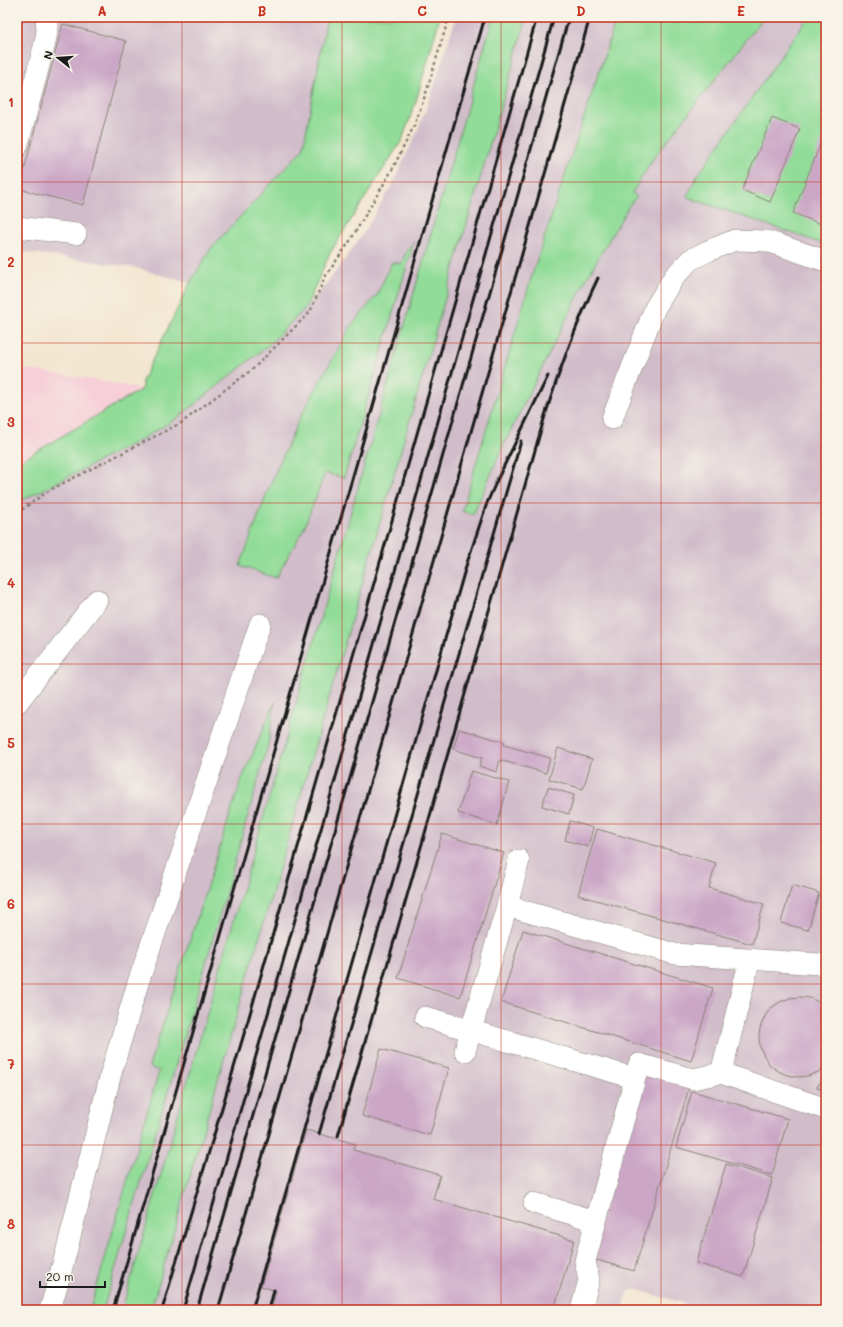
<svg xmlns="http://www.w3.org/2000/svg" width="843" height="1327" viewBox="0 0 843 1327" font-family="Mali,sans-serif">
	<style>
		.built { fill: #f6cfd8 }
		.industrial { fill: #d1bdca }
		.green { fill: #91dc98; stroke: #567c5a }
		.building { fill: #cba6c6 }
		.lines { fill: none; stroke-linecap: round; stroke-linejoin: round }
		.minor-casing { stroke: #888176; stroke-width: 22 }
		.path { stroke: #888176; stroke-width: 2.5; stroke-dasharray: 3 3; stroke-linecap: butt }
		.minor { stroke: #fff; stroke-width: 21 }
		.rail { stroke: #1c1c1c; stroke-width: 3 }
		.grid { fill: none; stroke: #c8321e; stroke-width: 1; stroke-opacity: 0.55 }
		.neatline { fill: none; stroke: #c8321e; stroke-width: 1.5 }
		.grid-label { font-size: 13px; text-anchor: middle; font-weight: bold; fill: #c8321e }
	</style>
	<rect width="100%" height="100%" fill="#f7f3e8"/>
	<filter id="ink" filterUnits="userSpaceOnUse"><feTurbulence type="fractalNoise" baseFrequency=".025" numOctaves="2"/><feDisplacementMap in="SourceGraphic" scale="8" xChannelSelector="R" yChannelSelector="G"/><feConvolveMatrix kernelMatrix="1 2 1 2 8 2 1 2 1" color-interpolation-filters="sRGB"/></filter>
	<filter id="wash" filterUnits="userSpaceOnUse"><feTurbulence type="fractalNoise" baseFrequency=".012" numOctaves="4" result="noise"/><feDisplacementMap in="SourceGraphic" scale="16" xChannelSelector="R" yChannelSelector="G"/><feGaussianBlur stdDeviation="0.9" result="paint"/><feColorMatrix in="noise" values="0 0 0 0 0 0 0 0 0 0 0 0 0 0 0 0 0 1.4 0 .05"/><feComposite in="paint" operator="in"/></filter>
	<g filter="url(#wash)">
		<rect width="100%" height="100%" fill="#f3e6d0"/>
		<!-- built -->
		<path class="built" d="M17,368L85,378L142,389L23,459L17,458Z"/>
		<!-- industrial -->
		<path class="industrial" d="M17,17H327L303,149L212,247L190,283L132,267L17,251Z
			M456,17H493L122,1310H103L202,977L268,745L275,704L241,781L149,1067L160,1070L90,1310H17V503L142,439L179,417L270,344L306,307L331,278L365,231L392,185L417,132L434,87Z
			M527,17H617L533,271L462,511L473,514L505,442L587,278L630,204L637,198L632,193L653,159L764,17H808L696,178L687,197L826,245V1310H772L748,1303L746,1310H705L635,1289L628,1292L623,1310H151Z"/>
		<!-- green -->
		<path class="green" d="M327,17H440L416,101L402,140L330,253L306,307L270,344L179,417L142,439L17,503V464L23,459L142,389V381L190,283L212,247L303,149Z
			M493,17H527L151,1310H122Z
			M617,17H764L653,159L632,193L637,197L630,204L587,278L505,442L473,515L462,511L533,272Z
			M808,17H826V245L687,197L696,178Z
			M414,242L344,478L325,473L304,528L276,578L240,566L270,485L300,417L351,326L377,295L392,262L401,264L408,248Z
			M275,702L268,745L202,977L103,1310H90L159,1071L149,1067L241,781Z"/>
		<g id="blocks">
			<!-- building -->
			<path class="building" d="M63,24L126,41L83,205L19,189Z
				M772,118L800,129L770,202L742,190Z
				M822,140L826,141V211L821,224L793,213Z
				M459,729L505,742L504,745L550,758L546,773L500,760L497,772L479,766L482,758L453,749Z
				M558,748L592,759L583,789L549,779Z
				M471,771L509,782L497,825L458,813Z
				M548,787L574,795L569,814L542,806Z
				M570,821L593,828L588,847L565,840Z
				M597,829L716,863L709,888L764,904L752,944L578,895Z
				M442,834L504,853L460,997L398,978Z
				M792,885L819,893L808,930L781,923Z
				M523,930L713,988L691,1061L501,1002Z
				M800,997L810,998L820,1003L826,1008V1066L818,1072L808,1076L798,1077L787,1075L778,1071L770,1065L764,1056L760,1047L759,1036L760,1028L765,1016L771,1008L780,1002L790,998Z
				M381,1049L449,1068L430,1135L362,1116Z
				M644,1074L689,1088L634,1271L590,1258Z
				M826,1078V1091L817,1088L818,1085Z
				M692,1091L788,1119L772,1175L676,1147Z
				M306,1130L355,1144L353,1150L440,1175L433,1199L574,1240L554,1310H271L276,1291L261,1286Z
				M726,1164L773,1178L743,1277L696,1263Z"/>
		</g>
	</g>
	<g filter="url(#ink)">
		<use href="#blocks" fill-opacity="0" stroke="#888176" stroke-width="1"/>
		<g class="lines">
			<defs>
				<path id="minor" d="M17,147L45,43L47,31L46,17
					M17,227L76,234
					M612,419L655,308L674,277L690,260L708,251L735,240L767,241L826,261
					M17,703L97,600
					M507,906L675,954L819,964L826,967
					M425,1017L634,1078
					M465,1051L507,906L519,860
					M721,1073L750,959
					M534,1203L596,1221
					M50,1310L66,1253L111,1073L138,983L260,624
					M581,1310L589,1280L585,1261L639,1064L693,1079L721,1073L826,1109"/>
			</defs>
			<!-- minor casing -->
			<use href="#minor" class="minor-casing"/>
			<!-- path -->
			<path class="path" d="M17,513L50,490L181,423L254,368L310,312L325,277L350,241L392,170L414,126L426,93L449,17"/>
			<!-- minor -->
			<use href="#minor" class="minor"/>
			<!-- rail -->
			<path class="rail" d="M319,1134L521,441
				M338,1136L544,419C559,371 576,324 598,278
				M113,1310L485,17
				M162,1310L249,1017L537,17
				M183,1310L554,17
				M197,1310L569,17
				M218,1310L307,1003L590,17
				M252,1310L466,566L487,503L497,480L548,376
				M269,1310L274,1290"/>
		</g>
	</g>
	<!-- grid -->
	<path class="grid" d="M182,17V1310M342,17V1310M501,17V1310M661,17V1310M17,182H826M17,343H826M17,503H826M17,664H826M17,824H826M17,984H826M17,1145H826"/>
	<!-- margin -->
	<rect width="843" height="1327" fill="none" stroke="#f7f3e8" stroke-width="44"/>
	<!-- north arrow -->
	<g transform="translate(58 58) rotate(287)" stroke="#f7f3e8" stroke-width="3" paint-order="stroke">
	<path d="M0-3L7 15L0 10L-7 15Z" fill="#1c1c1c"/>
	<text y="-6" font-size="11" font-weight="bold" text-anchor="middle" fill="#1c1c1c">N</text>
	</g>
	<!-- scale -->
	<path d="M40 1281v6h65v-6" fill="none" stroke="#1c1c1c" stroke-width="2"/>
	<text x="46" y="1281" font-size="12" fill="#1c1c1c" stroke="#f7f3e8" stroke-width="3" paint-order="stroke">20 m</text>
	<rect x="22" y="22" width="799" height="1283" class="neatline"/>
	<g class="grid-label">
		<text x="102" y="16">A</text>
		<text x="262" y="16">B</text>
		<text x="422" y="16">C</text>
		<text x="581" y="16">D</text>
		<text x="741" y="16">E</text>
		<text x="11" y="107">1</text>
		<text x="11" y="267">2</text>
		<text x="11" y="427">3</text>
		<text x="11" y="588">4</text>
		<text x="11" y="748">5</text>
		<text x="11" y="909">6</text>
		<text x="11" y="1069">7</text>
		<text x="11" y="1229">8</text>
	</g>
</svg>
